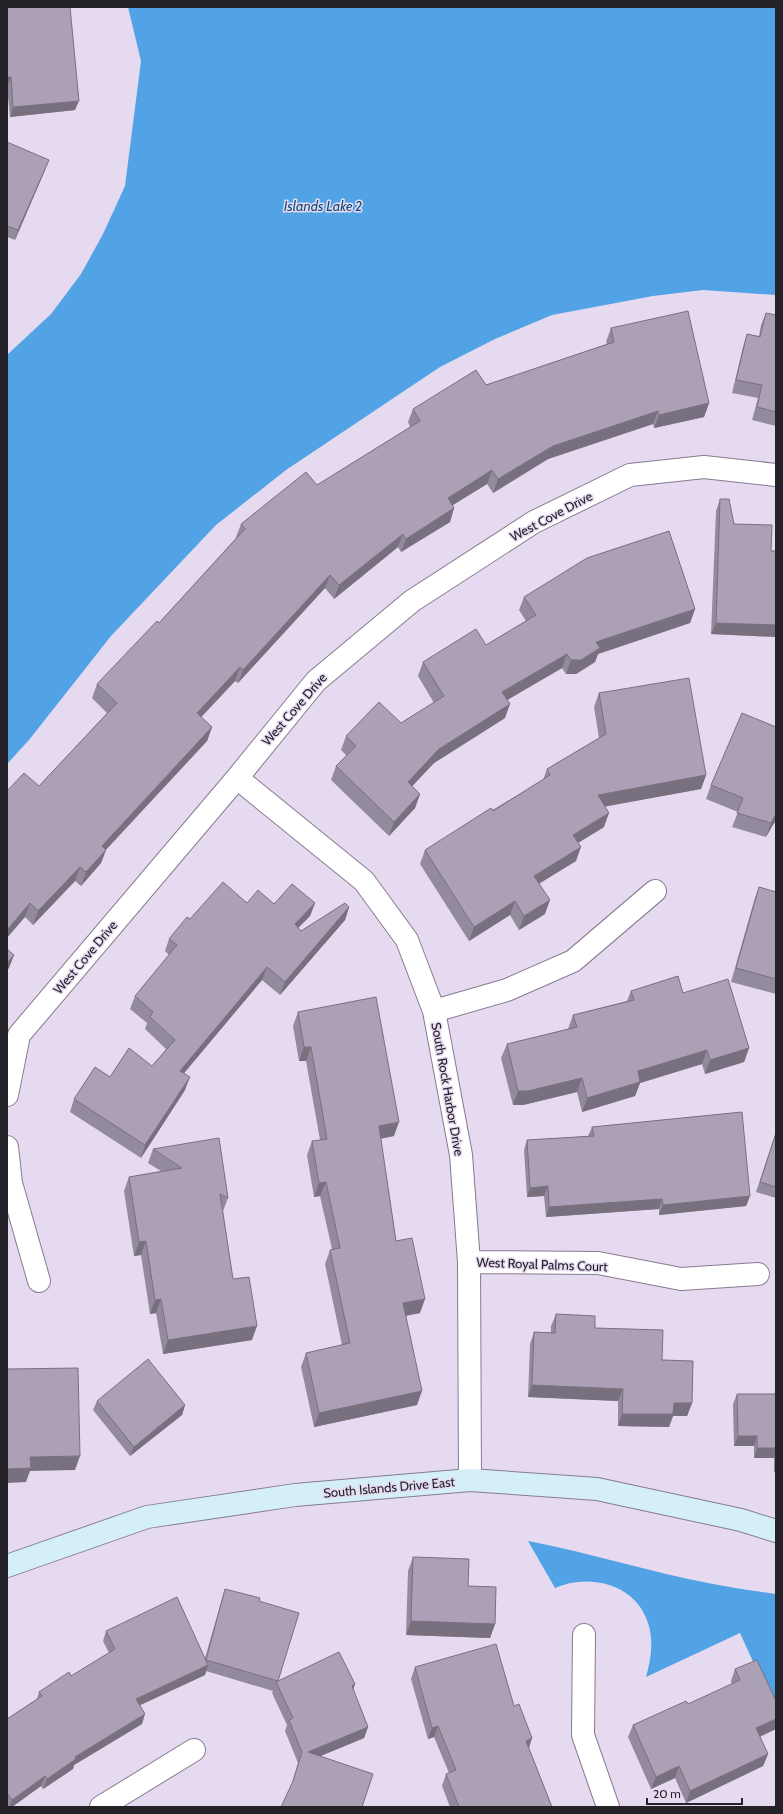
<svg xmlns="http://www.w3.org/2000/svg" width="783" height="1814" viewBox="0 0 783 1814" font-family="Cabin,sans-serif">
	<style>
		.water { fill: #51a3e6 }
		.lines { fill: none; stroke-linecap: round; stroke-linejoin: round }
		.street-casing { stroke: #867b8f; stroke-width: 24 }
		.secondary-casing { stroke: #867b8f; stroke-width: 24 }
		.street { stroke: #fff; stroke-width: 22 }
		.secondary { stroke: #d5eff9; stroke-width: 22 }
		.wall { fill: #948a9d }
		.shaded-wall { fill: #78707f }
		.building { fill: #aca0b6; stroke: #78707f }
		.labels { text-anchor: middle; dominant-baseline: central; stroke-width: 3; stroke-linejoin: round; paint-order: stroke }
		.street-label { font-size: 13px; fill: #252129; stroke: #e6daf1 }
		.water-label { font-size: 14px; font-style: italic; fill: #0e4c77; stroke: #e6daf1 }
	</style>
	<rect width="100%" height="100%" fill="#e6daf1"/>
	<!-- water -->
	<path class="water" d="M128,7H776V295L703,290L653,296L552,315L495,339L440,367L286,470L216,525L111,636L29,740L7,764V355L51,314L81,274L103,234L125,186L141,61Z
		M528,1541C590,1553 650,1572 713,1584C734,1588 755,1591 776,1594V1712L740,1633L646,1677C651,1659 654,1641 648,1623C636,1584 589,1573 555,1588Z"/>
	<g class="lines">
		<defs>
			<path id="street" d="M237,778L364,881L407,940L434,1011L461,1155L469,1262L470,1480
				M434,1011L507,990L573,961L655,891
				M7,1095L19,1035L237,778L316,681L412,601L534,522L630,475L704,467L776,475
				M7,1147L11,1183L39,1281
				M469,1262L598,1263L681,1279L758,1274
				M584,1635L583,1735L608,1807
				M101,1807L194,1750"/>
			<path id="secondary" d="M7,1566L147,1517L295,1495L470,1480L597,1489L741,1520L776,1531"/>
		</defs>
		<!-- street casing -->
		<use href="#street" class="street-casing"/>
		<!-- secondary casing -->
		<use href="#secondary" class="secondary-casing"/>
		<!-- street -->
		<use href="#street" class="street"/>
		<!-- secondary -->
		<use href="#secondary" class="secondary"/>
	</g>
	<!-- wall -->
	<path class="wall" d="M7,7L75,110L10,117L7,87Z
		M7,142L45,170L15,240L7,237Z
		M766,313L776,315V426L752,420L758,398L732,393L743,347L747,334L759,336L761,325Z
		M611,328L709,403L704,417L654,428L653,424L548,459L493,493L487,484L453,505L454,508L450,522L401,552L398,547L334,599L325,588L238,683L235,681L201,717L212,727L207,741L106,850L101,863L81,886L75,881L33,925L25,917L39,786L107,713L92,698L97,684L159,623L236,538V537L241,524L317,485L410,427L408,422L413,409L486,385L607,344L606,342Z
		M720,499L734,524L771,551H776V637L711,634L716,511Z
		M524,597L695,609L690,623L598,654L595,662L576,674H566L562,668L507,700L505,718L434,763L412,786L420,794L415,808L389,836L331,780L336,766L347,756L341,750L346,736L401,723L434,703L418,676L423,662L486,645L526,621L519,610Z
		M599,693L706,775L701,789L605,806L604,827L578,843L576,861L539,883L545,914L519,930L510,915L469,941L420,864L425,850L543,780L547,769L599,738L594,707Z
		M776,727V824L774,823L766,837L732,827L738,812L706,799L711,785Z
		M759,887L776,892V994L731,982L754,901Z
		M247,903L274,904L315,903L310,916L298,928L301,931L349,907L345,920L280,995L262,980L184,1073L185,1090L141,1158L70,1112L74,1099L110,1077L152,1066L166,1049L145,1029L147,1023L130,1009L135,996L169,955L165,951L169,939L190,919Z
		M631,991L683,993L749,1048L744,1062L705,1074L702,1064L640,1083L635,1096L582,1112L577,1092L523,1105H513L501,1058L507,1044L568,1029L573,1015L627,1001Z
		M298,1012L394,1136L380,1139L396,1241L420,1313L406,1316L417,1405L314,1427L301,1367L306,1353L342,1345L325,1264L330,1250L332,1249L320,1196L314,1197L307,1155L312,1141L320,1140L306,1061H299L293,1026Z
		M592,1127L750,1196L746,1206L659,1215V1209L546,1217L544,1196L527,1197L524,1150L527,1140L588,1136Z
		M776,1132V1198L756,1192Z
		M153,1149L228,1198L223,1211L233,1279L252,1340L163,1354L156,1313L150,1314L141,1255L134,1256L124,1191L129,1177L161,1171L148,1163Z
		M556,1314L595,1328L662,1360L692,1403L687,1416H673L669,1427L618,1426V1401L528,1397L530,1344L534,1332L551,1333V1326Z
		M737,1394H776V1472H774V1458H754V1446H734L733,1404Z
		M97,1401L185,1405L182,1415L130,1456L93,1410Z
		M413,1557L468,1586L495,1624L490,1638L406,1635L408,1571Z
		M225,1589L259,1601L278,1681L355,1684L353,1690L368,1727L364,1738L320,1756L292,1783L298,1763L285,1731L287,1725L272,1693L273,1691L206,1671L205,1675L140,1705L142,1724L74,1765L73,1769L43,1789L41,1786L12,1807H7V1719L37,1699L39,1692L71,1676L109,1653L103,1641L106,1631L205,1658L222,1599Z
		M415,1667L514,1706L532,1738L529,1748L552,1807H450L442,1786L446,1774L449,1773L434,1737L428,1739L411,1679Z
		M735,1669L776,1729L760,1737L768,1754L763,1766L686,1803L675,1778L651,1789L628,1737L633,1725L688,1704L732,1684L731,1681Z"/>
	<!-- shaded-wall -->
	<path class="shaded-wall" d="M7,77H11L7,87Z
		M79,101L75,110L10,117L13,107Z
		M49,160L45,170L15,240L18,230Z
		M709,403L704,417L654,428L659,415Z
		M658,411L653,424L548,459L493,493L498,479L553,446Z
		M492,470L487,484L443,511L448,498Z
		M454,508L450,522L401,552L406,539Z
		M403,534L398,547L334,599L339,585Z
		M330,575L325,588L238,683L243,670Z
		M695,609L690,623L598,654L595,662L576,674H566L571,660L596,642Z
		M716,623L776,625V637L711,634Z
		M567,654L562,668L497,706L502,692Z
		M240,667L235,681L192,727L197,713Z
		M510,704L505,718L434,763L403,796L408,782L439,749Z
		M212,727L207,741L97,859L102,846Z
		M706,775L701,789L592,809L598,795Z
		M420,794L415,808L389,836L394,822Z
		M609,813L604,827L568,849L573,835Z
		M776,814V817L774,823L766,837L771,823Z
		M581,847L576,861L529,890L534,876Z
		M106,850L101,863L81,886L86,872Z
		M80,867L75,881L33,925L38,911Z
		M550,900L545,914L519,930L524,916Z
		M515,901L510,915L469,941L474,927Z
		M30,903L25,917L7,938V930Z
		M315,903L310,916L290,936L295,924Z
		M349,907L345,920L280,995L285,982Z
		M14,955L9,968L7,971V963Z
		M267,967L262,980L175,1084L180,1071Z
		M304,1047H311L306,1061H299Z
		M749,1048L744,1062L705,1074L710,1060Z
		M707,1050L702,1064L640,1083L635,1096L582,1112L587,1098L638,1071Z
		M190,1077L185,1090L141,1158L145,1145Z
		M582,1078L577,1092L523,1105H513L518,1091Z
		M399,1122L394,1136L373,1140L379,1126Z
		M326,1182L320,1196L314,1197L319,1183Z
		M548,1186L544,1196L527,1197L530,1188Z
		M750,1196L746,1206L659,1215L663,1205Z
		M662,1199L659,1209L546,1217L549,1207Z
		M146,1241L141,1255L134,1256L139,1242Z
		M161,1299L156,1313L150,1314L155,1300Z
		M425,1299L420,1313L398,1317L403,1303Z
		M257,1326L252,1340L163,1354L168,1340Z
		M532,1385L623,1389L618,1401L528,1397Z
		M422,1391L417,1405L314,1427L319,1413Z
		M674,1403H692L687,1416H673L669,1427L618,1426L622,1414Z
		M185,1405L182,1415L130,1456L134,1447Z
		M738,1436H757L754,1446H734Z
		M757,1448H776V1453L774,1458H754Z
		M80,1456L75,1470L30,1471L26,1482L7,1483V1469L30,1457Z
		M411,1621L495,1624L490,1638L406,1635Z
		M208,1665L205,1675L132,1709L136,1699Z
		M355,1684L351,1695L352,1686Z
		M145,1714L142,1724L74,1765L73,1769L43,1789L47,1779L75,1757Z
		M776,1719V1729L751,1740L756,1728Z
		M438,1726L434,1737L428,1739L432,1728Z
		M368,1727L364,1738L304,1763L308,1752Z
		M532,1738L528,1750L526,1741Z
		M768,1754L763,1766L686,1803L690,1791Z
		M679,1766L675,1778L651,1789L656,1777Z
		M45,1776L41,1786L12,1807H9L12,1800Z"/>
	<!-- building -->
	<path class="building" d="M7,7H70L79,101L13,107L11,77H7Z
		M7,142L49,160L18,230L7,226Z
		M688,311L709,403L659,415L658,411L553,446L498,479L492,470L448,498L454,508L406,539L403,534L339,585L330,575L243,670L240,667L197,713L212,727L102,846L106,850L86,872L80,867L38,911L30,903L7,930V791L24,773L39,786L117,703L97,684L157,621L159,623L245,529L241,524L306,472L317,485L420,421L413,409L476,370L486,385L614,342L611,328Z
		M766,313L776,315V412L757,407L762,385L736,380L747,334L760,337Z
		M720,499H729L734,524L772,525L771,551H776V625L716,623Z
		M669,531L695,609L596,642L600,648L581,660H571L567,654L502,692L510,704L439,749L408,782L420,794L394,822L336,766L356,746L346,736L379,702L401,723L444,696L423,662L476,629L486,645L536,615L524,597L587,558Z
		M689,678L706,775L598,795L609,813L573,835L581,847L534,876L550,900L524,916L515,901L474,927L425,850L491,808L493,811L550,775L547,769L606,734L599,693Z
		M742,713L776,727V814L771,823L737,813L743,798L711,785Z
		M223,882L247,903L258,890L274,904L292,884L315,903L295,924L301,931L345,903L349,907L285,982L267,967L180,1071L190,1077L145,1145L74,1099L95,1067L110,1077L129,1048L152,1066L175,1040L150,1017L153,1012L135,996L177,945L169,939L187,917L190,919Z
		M759,887L776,892V979L736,968Z
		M7,949L14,955L7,963Z
		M678,976L683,993L728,979L749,1048L710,1060L707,1050L638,1071L640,1082L587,1098L582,1078L528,1091H518L507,1044L577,1027L573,1015L634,1000L631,991Z
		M376,997L399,1122L379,1126L396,1241L412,1238L425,1299L403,1303L422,1391L319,1413L306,1353L350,1343L330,1250L340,1248L326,1182L319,1183L312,1141L327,1139L311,1047H304L298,1012Z
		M742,1112L750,1196L663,1205L662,1199L549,1207L548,1186L530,1188L527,1140L594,1136L592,1127Z
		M776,1133V1187L760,1182Z
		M219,1138L228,1198L220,1194L233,1279L249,1277L257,1326L168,1340L161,1299L155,1300L146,1241L139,1242L129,1177L182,1168L153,1149Z
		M556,1314L595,1316V1328L663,1330L662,1360L693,1361L692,1403H674L673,1414H622L623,1389L532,1385L534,1332L555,1333Z
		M148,1359L185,1405L134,1447L97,1401Z
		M78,1368L80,1456L30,1457L31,1468L7,1469V1369Z
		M737,1394H776V1448H757V1436H738Z
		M413,1557L469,1559L468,1586L496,1587L495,1624L411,1621Z
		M225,1589L260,1598L259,1601L299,1613L278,1681L206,1660Z
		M177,1597L208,1665L136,1699L145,1714L75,1757L76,1759L47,1779L45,1776L12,1800L7,1793V1719L42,1696L39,1692L69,1672L71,1676L115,1649L106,1631Z
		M496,1644L514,1706L519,1704L532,1738L526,1741L552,1807H459L446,1774L456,1770L438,1726L432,1728L415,1667Z
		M339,1652L355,1684L352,1686L368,1727L308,1752L373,1774L362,1807H281L293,1781L302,1752L289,1720L293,1718L276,1682Z
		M757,1660L776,1701V1719L756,1728L768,1754L690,1791L679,1766L656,1777L633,1725L686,1701L688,1704L740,1680L735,1669Z"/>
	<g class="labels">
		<!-- street labels -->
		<g class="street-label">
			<text transform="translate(551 516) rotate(-28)">West Cove Drive</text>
			<text transform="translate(294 709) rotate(-49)">West Cove Drive</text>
			<text transform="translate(85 957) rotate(-50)">West Cove Drive</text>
			<text transform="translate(448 1089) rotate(80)">South Rock Harbor Drive</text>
			<text transform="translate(542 1264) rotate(2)">West Royal Palms Court</text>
			<text transform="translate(389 1487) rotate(-5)">South Islands Drive East</text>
		</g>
		<!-- water labels -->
		<g class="water-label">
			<text x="323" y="206">Islands Lake 2</text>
		</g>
	</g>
	<!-- border -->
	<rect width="783" height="1814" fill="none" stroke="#252129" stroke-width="16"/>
	<!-- scale -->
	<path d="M647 1798v6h95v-6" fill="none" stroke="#252129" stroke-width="2"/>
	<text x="653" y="1798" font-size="12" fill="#252129" stroke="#e6daf1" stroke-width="3" paint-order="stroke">20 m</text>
</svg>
